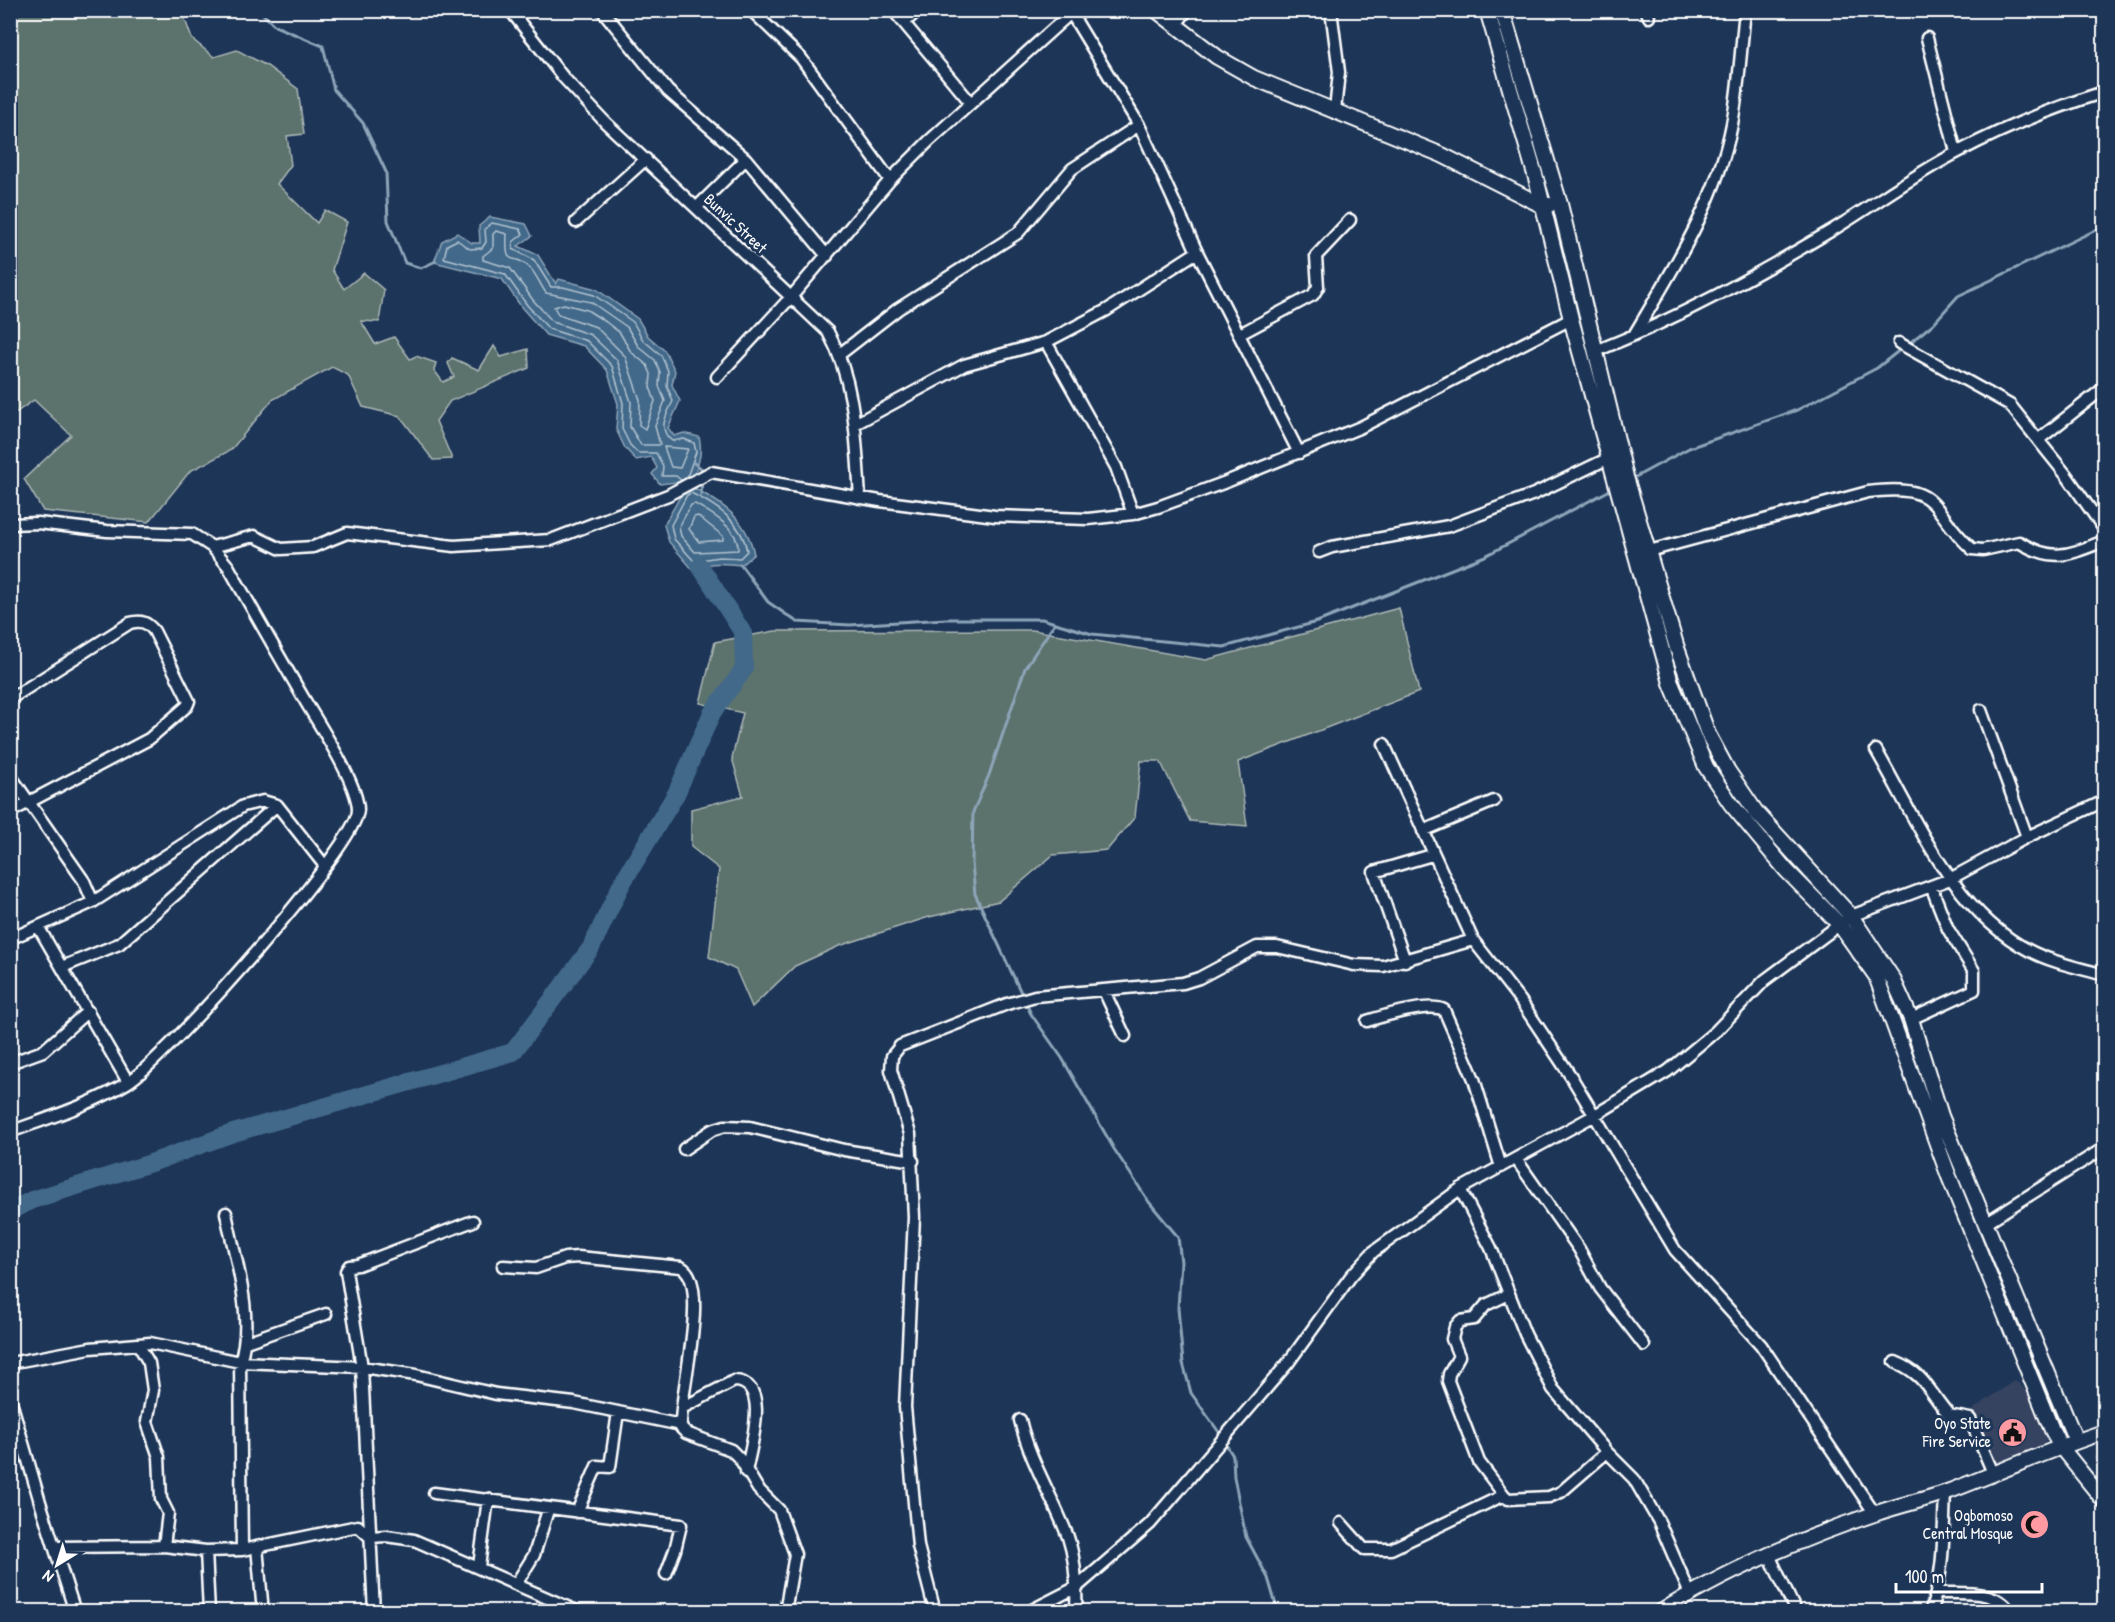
<svg xmlns="http://www.w3.org/2000/svg" width="2115" height="1622" viewBox="0 0 2115 1622" font-family="'Patrick Hand',sans-serif">
	<style>
		.built { fill: #344361 }
		.green { fill: #5b726d; stroke: #adb8b6; stroke-width: 1.5 }
		.water { fill: #42698a; stroke: #8ea5b9; stroke-width: 1.5 }
		.lines { fill: none; stroke-linecap: round; stroke-linejoin: round }
		.shore { stroke: #b3c3d0; stroke-width: 1.5 }
		.stream { stroke: #8ea5b9; stroke-width: 3 }
		.river { stroke: #42698a; stroke-width: 18 }
		.minor-casing { stroke: #fff; stroke-width: 15 }
		.secondary-casing { stroke: #fff; stroke-width: 18 }
		.minor { stroke: #1d3557; stroke-width: 10 }
		.secondary { stroke: #1d3557; stroke-width: 14 }
		.labels { text-anchor: middle; dominant-baseline: central; stroke-width: 6; stroke-linejoin: round; paint-order: stroke }
		.street-label { font-size: 16px; fill: #fff; stroke: #1d3557 }
		.poi-label { font-size: 16px; fill: #fff; stroke: #1d3557; text-anchor: end }
	</style>
	<rect width="100%" height="100%" fill="#1d3557"/>
	<filter id="ink" filterUnits="userSpaceOnUse"><feTurbulence type="fractalNoise" baseFrequency=".0167" numOctaves="2"/><feDisplacementMap in="SourceGraphic" scale="12" xChannelSelector="R" yChannelSelector="G"/><feConvolveMatrix kernelMatrix="1 2 1 2 8 2 1 2 1" color-interpolation-filters="sRGB"/></filter>
	<g filter="url(#ink)">
		<!-- built -->
		<path class="built" d="M2015,1380L2033,1397L2046,1430L2045,1444L1995,1464L1968,1413Z
			M2104,1451V1477L2093,1456Z"/>
		<!-- green -->
		<path class="green" d="M11,10L182,11L192,39L214,57L237,50L267,66L298,89L304,134L287,136L291,165L277,184L317,223L325,210L347,222L332,270L344,289L364,273L384,290L379,322L361,321L375,344L394,337L410,359L416,356L436,363L434,370L443,382L454,377L448,363L452,358L479,370L494,346L501,357L528,349L529,368L450,401L436,421L452,459L433,460L400,416L363,407L348,375L332,367L272,400L231,450L190,471L149,522L43,511L24,479L71,435L34,400L11,416Z
			M1399,608L1419,692L1238,762L1247,826L1190,821L1160,761H1141L1135,817L1107,850L1053,855L999,901L929,917L839,946L795,966L752,1007L736,970L709,957L719,869L691,847V809L743,796L732,758L743,713L700,703L715,642L775,631L1032,630L1206,660Z"/>
		<!-- water -->
		<path class="water" d="M490,217L526,224L532,236L518,246L538,255L556,284L559,279L596,289L638,319L648,336L665,351L675,371L672,385L680,401L668,428L674,436L684,433L699,437C704,458 695,467 692,487C722,503 747,519 754,554L741,565C725,564 707,560 694,571L669,542L664,525L681,495L676,482L660,484L652,474L657,468L651,457L636,460L625,448L616,429L618,404L607,370L584,346L546,335L522,308L502,279L434,262L442,241L457,233L472,243H480L479,226Z"/>
		<g class="lines">
			<!-- shore -->
			<path class="shore" d="M496,231L507,234C505,272 513,250 530,268C537,275 540,285 546,293L591,302L627,327L638,346L655,360L660,372L659,386L665,401L655,426L660,445H641L630,427L631,402L617,360L591,335L553,322L533,300L510,268L483,260V256L493,248V234Z
				M564,304L587,310L606,322L620,333L631,352L647,365L651,374L650,387L655,401L645,429L639,425L640,400L625,356L596,327L558,314L554,307Z
				M664,447L688,449L680,468L671,467Z
				M681,480L676,476H662L663,466L656,453H638L630,445L622,429L623,403L612,366L587,341L549,329L527,305L505,274L444,258L447,245L457,240L470,249L482,248L486,242L485,229L492,223L520,229L523,234L513,242V249L534,260L551,287H563L594,295L633,322L643,340L661,355L668,371L667,386L673,401C666,416 657,429 672,441L684,439L694,443L696,452L687,477
				M691,493C716,505 742,522 747,551L740,558L719,557L694,561L674,539L671,525L687,495Z
				M695,504C711,513 740,529 738,550L695,552L681,536L679,527L691,505Z
				M698,516L723,536V540L699,542L689,529L694,517Z"/>
			<!-- stream -->
			<path class="stream" d="M259,10L275,26L323,46L334,90L363,123L386,172L388,221L405,263L421,268L436,261
				M1907,345L1933,324L1958,296L2104,226
				M694,463L702,469V474
				M1630,480L1689,448L1797,410L1877,368L1901,349
				M701,495L702,480
				M740,564L768,602L797,622L850,625L946,619H1042L1092,634L1224,647L1317,622L1485,556L1614,488
				M1055,623L1025,668L989,775L973,812L972,863L975,894L1031,1014L1062,1058L1114,1149L1149,1202L1178,1237L1181,1262L1178,1308L1183,1363L1191,1393L1221,1435
				M1224,1441L1233,1456L1234,1477L1246,1537L1268,1578L1278,1612"/>
			<!-- river -->
			<path class="river" d="M10,1211L32,1200L151,1163L230,1134L513,1052L591,948L622,883L676,794L712,713L744,669L743,633L700,566"/>
			<defs>
				<path id="minor" d="M510,10L563,77L605,122L828,332C856,383 856,440 860,498
					M602,10L668,91L746,159L827,256
					M751,10L801,58L890,180
					M893,10L971,103
					M1331,10L1339,72L1335,111
					M1646,10L1649,17
					M1071,13L1139,125L1197,252L1299,453
					M904,23L918,10
					M1175,26L1187,10
					M1927,38L1956,152
					M697,207L746,159
					M576,222L646,159
					M1240,334L1313,295L1318,287L1316,256L1350,220
					M1634,335C1673,269 1717,201 1732,124C1739,87 1741,48 1745,10
					M1046,342L1116,467L1133,514
					M1899,343L2010,405L2067,476L2104,529
					M1596,351C1679,318 1757,275 1834,229C1875,204 1915,174 1958,152C2005,127 2053,108 2104,92
					M840,354L898,309L1018,233L1072,169L1139,125
					M717,377L792,296L890,180L929,141L1074,10
					M855,424L964,365L1046,342L1107,310L1197,252
					M2038,440L2104,388
					M10,524L38,523L107,531L192,534L212,547L228,566C254,612 280,658 307,704C321,728 358,784 358,810C358,844 164,1061 127,1083C90,1105 51,1117 10,1132
					M212,547L254,536L281,549L313,547L347,533L454,546L551,540L668,495L711,472L880,501L995,516L1088,519L1133,514L1158,507L1226,482L1361,427L1571,319
					M1649,551L1868,492C1943,483 1927,508 1972,549L1983,550L2019,542C2054,563 2068,555 2104,541
					M1319,552L1332,547L1449,526L1534,494L1609,458
					M10,699L130,623C141,620 147,622 154,631L189,701L187,706L149,739L10,812
					M1981,710L2027,837
					M1384,744L1473,940
					M1876,750C1917,821 1954,912 2030,951C2053,963 2080,968 2104,975
					M10,775L84,881L93,902
					M1423,831L1494,801
					M39,928L128,1082
					M10,939L93,902L243,806L263,801L277,805L325,866
					M1405,961L1374,872L1432,855
					M62,967L119,944L277,805
					M1104,991L1125,1036
					M1911,1019L1974,990V971L1948,929L1931,886
					M1367,1021C1383,1016 1430,1002 1444,1010L1474,1079L1501,1167
					M10,1063L43,1051L88,1011
					M684,1149L712,1130L725,1126L750,1127L844,1150L913,1161
					M1516,1159L1579,1249L1600,1288L1644,1345
					M1460,1189L1491,1248L1525,1334L1553,1389L1607,1452L1634,1479L1659,1522L1690,1594
					M226,1213C235,1260 255,1315 240,1362L242,1550
					M1987,1222L2104,1148
					M503,1266L536,1268L565,1258L578,1257L681,1267C712,1282 678,1397 681,1428L686,1433L731,1450L740,1459L758,1489L779,1510L795,1554L785,1612
					M246,1342L326,1314
					M138,1344L149,1363L153,1390L147,1422L159,1457L161,1499L168,1513L164,1546
					M1895,1362C1925,1374 1929,1392 1949,1415L1970,1419L1993,1473
					M10,1363L90,1348L150,1343L240,1362L362,1367L416,1375L496,1394L574,1403L681,1425
					M10,1398L40,1502L75,1612
					M682,1408L734,1381C772,1381 750,1449 746,1472
					M1020,1420C1030,1462 1053,1497 1068,1537C1076,1561 1077,1587 1076,1612
					M434,1493L681,1525L675,1550L666,1574
					M1504,1495L1479,1462L1448,1381L1449,1374L1459,1356L1452,1339L1455,1327L1460,1321L1474,1319L1486,1305L1509,1294
					M577,1512L597,1466L610,1467L618,1412
					M1341,1523L1364,1549H1391L1504,1495L1508,1499L1549,1497L1561,1492L1607,1452
					M54,1547L164,1546L206,1551L242,1550L358,1526L370,1537L386,1536L414,1540L579,1612
					M257,1547L263,1612
					M206,1551L209,1612
					M1770,1557L1796,1612
					M479,1566L488,1499
					M516,1584L534,1555L548,1510
					M1937,1593C1961,1594 1996,1588 2010,1612
					M374,1612L362,1367L346,1271L349,1266L358,1265L473,1221
					M935,1612L918,1546L905,1407L914,1217L910,1134L891,1070L892,1056L900,1046L1007,1004L1035,996L1183,983L1199,978L1257,947H1277L1354,965L1383,966L1473,940L1520,1000L1572,1078L1675,1250L1761,1345L1875,1514
					M1028,1612L1077,1587L1150,1524L1288,1363L1351,1276L1373,1252L1460,1189L1595,1115L1668,1071L1716,1031L1765,980L1851,916L1950,879L2027,837L2104,801
					M1930,1612C1945,1574 1943,1532 1945,1492"/>
				<path id="secondary" d="M1156,10L1217,57L1254,78L1442,155L1543,206L1549,205
					M1487,10L1536,178L1571,319L1671,683L1706,767L1731,804L1786,870L1839,924L1876,976L1948,1174L2052,1430L2060,1446L2104,1501
					M1502,10L1560,204L1626,477L1677,648L1708,734L1728,771L1756,812L1851,916L1893,979L1911,1019L1941,1116L2076,1441
					M1661,1612C1723,1572 1807,1536 1877,1513C1900,1505 1924,1500 1947,1492C2000,1472 2051,1449 2104,1432"/>
			</defs>
			<!-- minor casing -->
			<use href="#minor" class="minor-casing"/>
			<!-- secondary casing -->
			<use href="#secondary" class="secondary-casing"/>
			<!-- minor -->
			<use href="#minor" class="minor"/>
			<!-- secondary -->
			<use href="#secondary" class="secondary"/>
		</g>
	</g>
	<!-- icons -->
	<defs>
		<symbol id="civic-disc" viewBox="-11 -11 22 22"><circle r="9.5" fill="#ff9aa2" stroke="#1d3557"/><path d="M-.6-6.5H3V-4.5H.6V-3L4-1V1h2V6H-6V1h2V-1L-.6-3ZM-1.2 2.5V6h2.4V2.5Z" fill="#111"/></symbol>
		<symbol id="mosque-disc" viewBox="-11 -11 22 22"><circle r="9.5" fill="#ff9aa2" stroke="#1d3557"/><path d="M3.5-4.9A6 6 0 1 0 3.5 4.9A5 5 0 1 1 3.5-4.9Z" fill="#111"/></symbol>
	</defs>
	<g fill-rule="evenodd">
		<use href="#civic-disc" x="1996" y="1416" width="33" height="33"/>
		<use href="#mosque-disc" x="2018" y="1508" width="33" height="33"/>
	</g>
	<g class="labels">
		<!-- street labels -->
		<g class="street-label">
			<text transform="translate(736 223) rotate(43)">Bunvic Street</text>
		</g>
		<!-- poi labels -->
		<g class="poi-label">
			<text x="1991" y="1423">Oyo State<tspan x="1991" dy="18">Fire Service</tspan></text>
			<text x="2013" y="1515">Ogbomoso<tspan x="2013" dy="18">Central Mosque</tspan></text>
		</g>
	</g>
	<!-- margin -->
	<rect width="2115" height="1622" fill="none" stroke="#1d3557" stroke-width="36"/>
	<rect x="18" y="18" width="2079" height="1586" fill="none" stroke="#fff" stroke-width="2" filter="url(#ink)"/>
	<!-- north arrow -->
	<g transform="translate(57 1565) rotate(218)" stroke="#1d3557" stroke-width="4.5" paint-order="stroke">
	<path d="M0-4.5L10 22L0 15L-10 22Z" fill="#ffffff"/>
	<text y="-9" font-size="16" font-weight="bold" text-anchor="middle" fill="#ffffff">N</text>
	</g>
	<!-- scale -->
	<path d="M1896 1583v9h146v-9" fill="none" stroke="#ffffff" stroke-width="3"/>
	<text x="1905" y="1583" font-size="18" fill="#ffffff" stroke="#1d3557" stroke-width="4.5" paint-order="stroke">100 m</text>
</svg>
